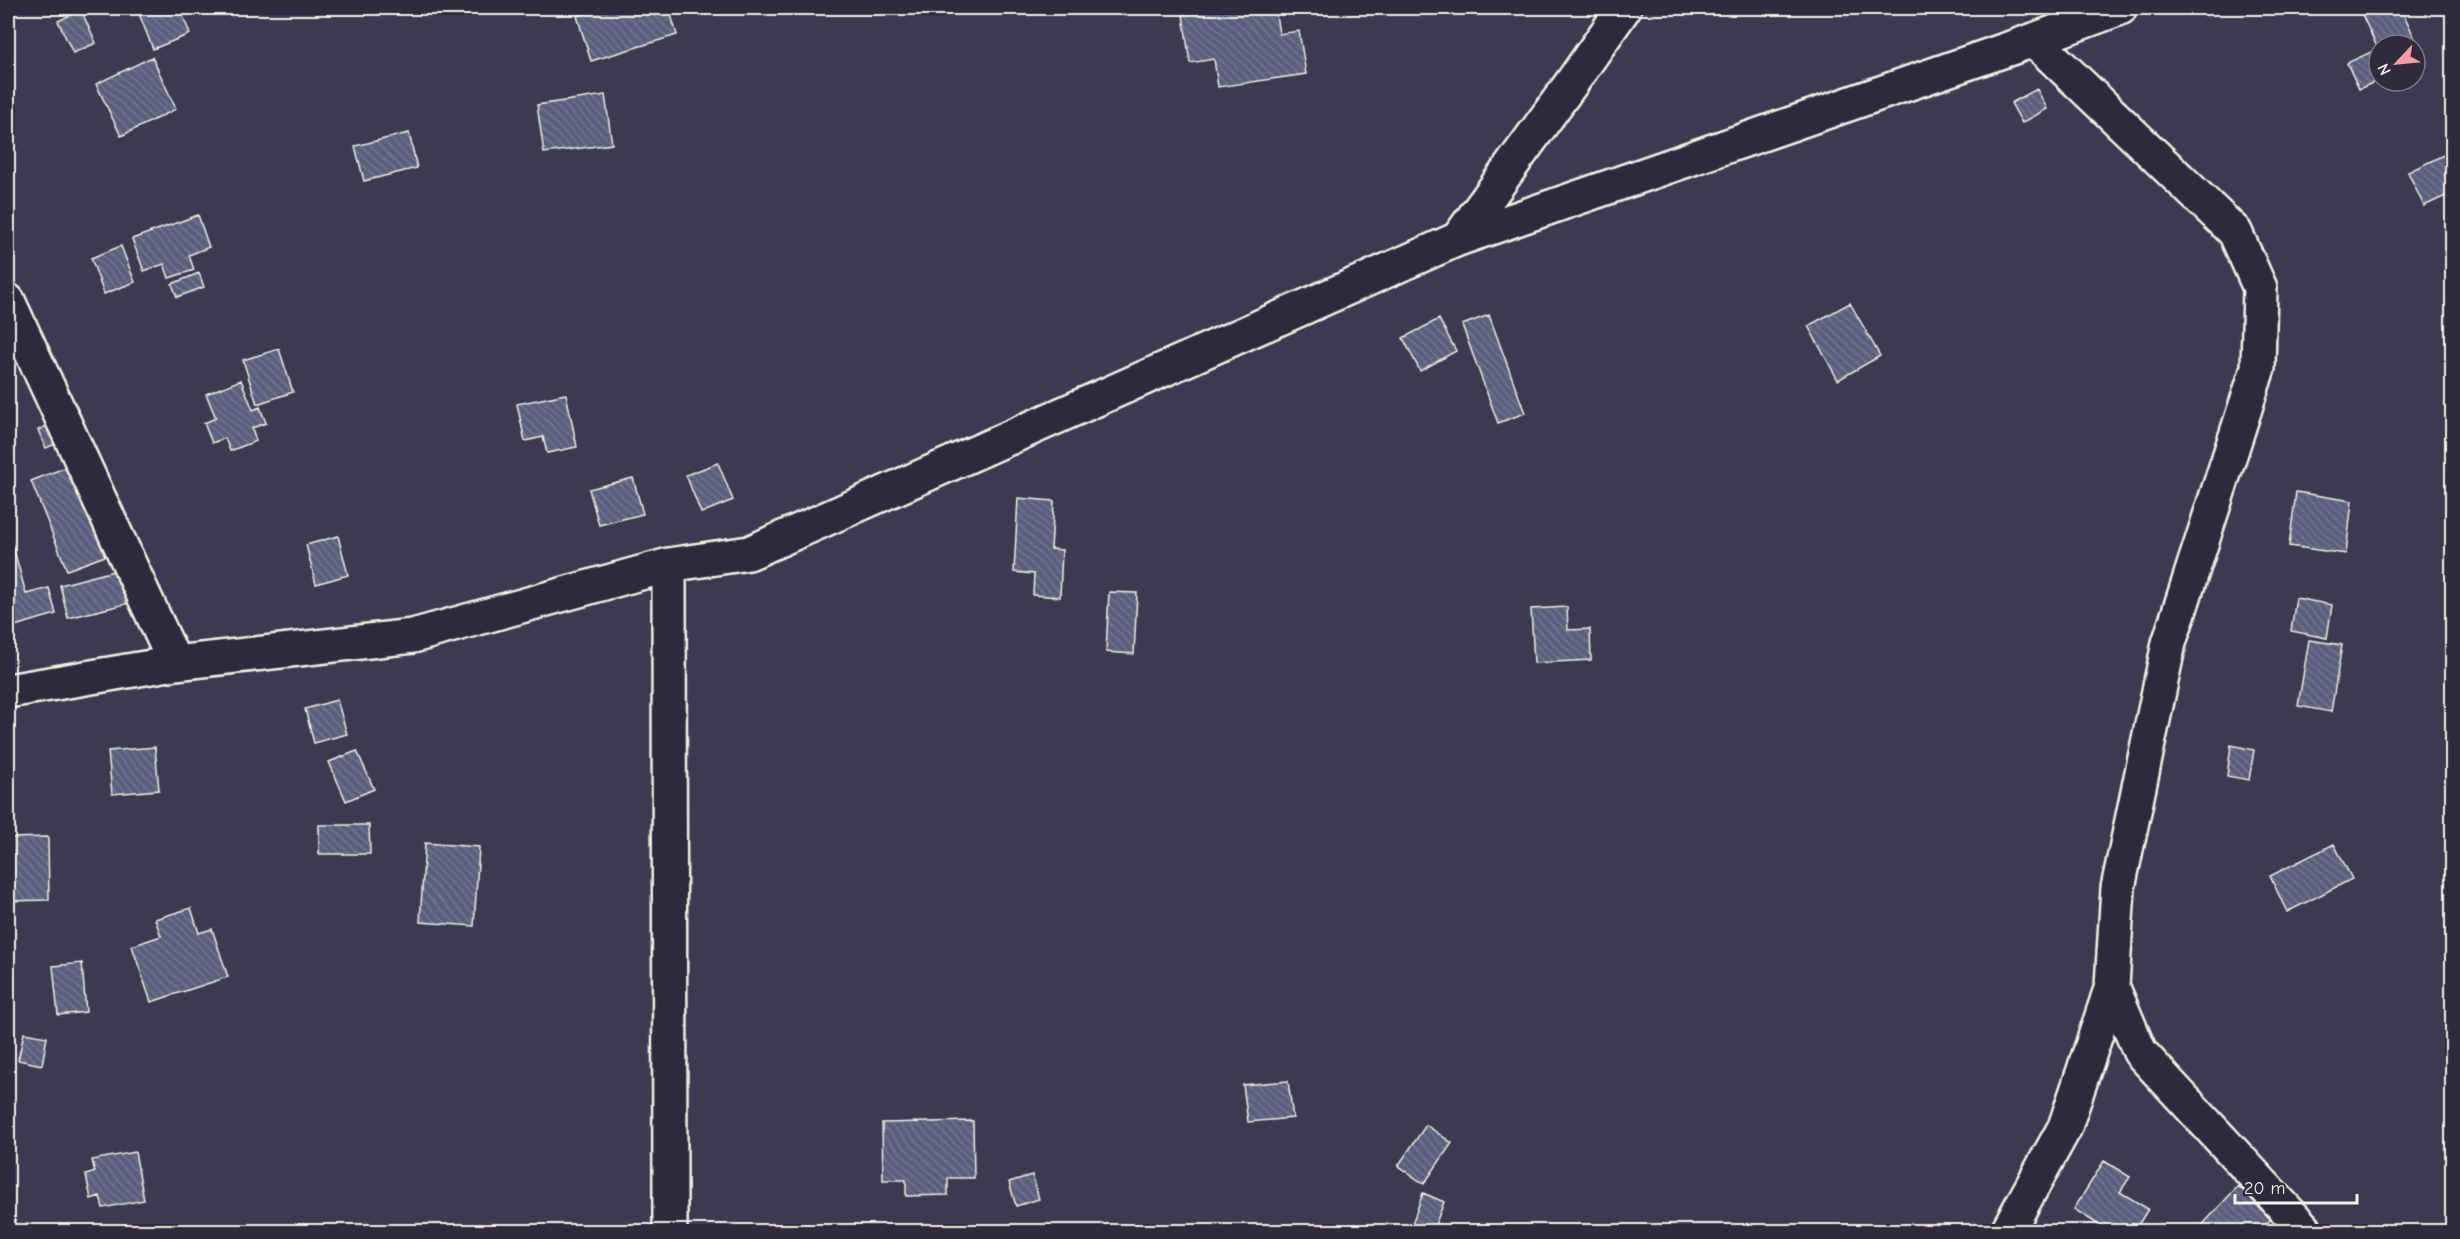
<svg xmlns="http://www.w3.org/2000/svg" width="2460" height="1239" viewBox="0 0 2460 1239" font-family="'Comic Neue',sans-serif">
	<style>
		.building { fill: url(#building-back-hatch); stroke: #f4f1e8; stroke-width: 1.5 }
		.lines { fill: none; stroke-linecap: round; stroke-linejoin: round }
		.street-casing { stroke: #f4f1e8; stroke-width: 38 }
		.street { stroke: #2f2a3d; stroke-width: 33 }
	</style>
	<defs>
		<pattern id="building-back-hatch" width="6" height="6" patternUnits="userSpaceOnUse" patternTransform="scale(1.5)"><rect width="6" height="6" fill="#5b5e7b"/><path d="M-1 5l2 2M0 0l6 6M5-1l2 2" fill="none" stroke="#73768e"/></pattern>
	</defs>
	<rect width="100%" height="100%" fill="#3c3a50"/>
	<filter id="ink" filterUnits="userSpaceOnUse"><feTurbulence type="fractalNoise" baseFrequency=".0167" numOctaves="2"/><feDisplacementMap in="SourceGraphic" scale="12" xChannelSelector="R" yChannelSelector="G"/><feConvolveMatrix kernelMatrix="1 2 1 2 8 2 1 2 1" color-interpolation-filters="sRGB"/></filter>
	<g filter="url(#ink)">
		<!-- building -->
		<path class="building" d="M146,8H180L190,34L153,49L138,11Z
			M604,8H669L677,35L591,61L577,16Z
			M1182,8H1275L1279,34L1299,31L1306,74L1218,87L1214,59L1190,63Z
			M2359,8H2401L2424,59L2415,63V45H2379V80L2359,89L2347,63L2378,49Z
			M81,10L96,43L73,53L58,21Z
			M152,57L176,109L121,136L96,84Z
			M2037,89L2047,109L2022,123L2011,103Z
			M605,95L612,144L544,153L537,105Z
			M409,133L417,168L364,181L355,146Z
			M2452,151V193L2424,206L2408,172Z
			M198,215L209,247L189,255L194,270L169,278L164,264L144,271L132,239Z
			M121,246L135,282L104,294L91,258Z
			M199,273L204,287L177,297L172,284Z
			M1850,303L1880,356L1838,380L1808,326Z
			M1489,315L1525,413L1498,423L1462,325Z
			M1439,319L1456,351L1420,371L1403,338Z
			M279,349L293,392L257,404L243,360Z
			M241,380L253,410L260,407L266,423L252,428L256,441L230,451L225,438L212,443L204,423L216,418L206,394Z
			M566,394L577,447L547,453L543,437L525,441L517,404Z
			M59,420L67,439L46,448L38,430Z
			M718,463L733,500L701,513L686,475Z
			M69,466L105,556L67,570L31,481Z
			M633,478L643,514L599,525L589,489Z
			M2296,492L2352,501L2346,554L2289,546Z
			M1018,498L1054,501L1051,549L1062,550L1060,597L1033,595L1034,574L1014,572Z
			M8,528L26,594L49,588L56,614L8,628Z
			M338,536L348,575L316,584L306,545Z
			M125,568L134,602L68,618L60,585Z
			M1109,592L1137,593L1134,654L1106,652Z
			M2296,598L2332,605L2327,638L2291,631Z
			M1567,607L1568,630L1590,629L1591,660L1534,663L1531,609Z
			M2309,640L2342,645L2331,712L2298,706Z
			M337,700L347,734L314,743L305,709Z
			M2231,745L2254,750L2249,780L2227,776Z
			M155,747L159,790L112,794L108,751Z
			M357,751L374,789L346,801L329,762Z
			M319,825H369L370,854H319Z
			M48,837L49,900L8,901V838Z
			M425,843L479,847L474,926L420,922Z
			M2334,844L2352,879L2287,912L2270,876Z
			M191,908L199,933L212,929L228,977L151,1002L132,946L161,936L155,919Z
			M82,963L86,1012L58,1015L53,966Z
			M24,1033L47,1037L42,1065L18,1060Z
			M8,1055H13L11,1080H8Z
			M1288,1081L1293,1118L1248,1122L1243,1085Z
			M973,1121L974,1178H948V1195L906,1196V1180H883L882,1123Z
			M1426,1125L1452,1143L1424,1184L1398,1166Z
			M135,1152L144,1200L103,1208L100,1196L91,1199L86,1175L95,1172L92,1160Z
			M2104,1161L2130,1177L2120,1192L2148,1209L2134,1232H2110L2074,1209Z
			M1032,1175L1039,1199L1016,1206L1009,1182Z
			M2238,1186L2272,1218L2259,1232H2196Z
			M1423,1193L1444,1202L1433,1231L1412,1224Z"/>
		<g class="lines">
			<defs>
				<path id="street" d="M2034,40L2235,232L2260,288L2258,368L2169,643L2118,888L2112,986L2140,1052L2307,1232
					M1458,239L1573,81L1624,8
					M8,301L175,663
					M669,565L670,1232
					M8,691L175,663L413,636L669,565L749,553L1458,239L2034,40L2120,8
					M2007,1232L2065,1127L2112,986"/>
			</defs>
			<!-- street casing -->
			<use href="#street" class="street-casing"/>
			<!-- street -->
			<use href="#street" class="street"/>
		</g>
	</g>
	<!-- margin -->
	<rect width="2460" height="1239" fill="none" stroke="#2f2a3d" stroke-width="30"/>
	<rect x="15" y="15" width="2430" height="1209" fill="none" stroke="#f4f1e8" stroke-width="2" filter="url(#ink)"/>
	<!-- north arrow -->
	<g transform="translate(2397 63) rotate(244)"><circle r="28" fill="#2f2a3d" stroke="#7e7a81" stroke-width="1.5"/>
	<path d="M0-4.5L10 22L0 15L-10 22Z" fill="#ff9aa2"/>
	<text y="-9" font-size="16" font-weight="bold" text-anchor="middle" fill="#f4f1e8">N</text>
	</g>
	<!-- scale -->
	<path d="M2235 1194v9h122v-9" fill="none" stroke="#f4f1e8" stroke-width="3"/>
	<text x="2244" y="1194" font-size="18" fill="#f4f1e8" stroke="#2f2a3d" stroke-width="4.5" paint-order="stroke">20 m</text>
</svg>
